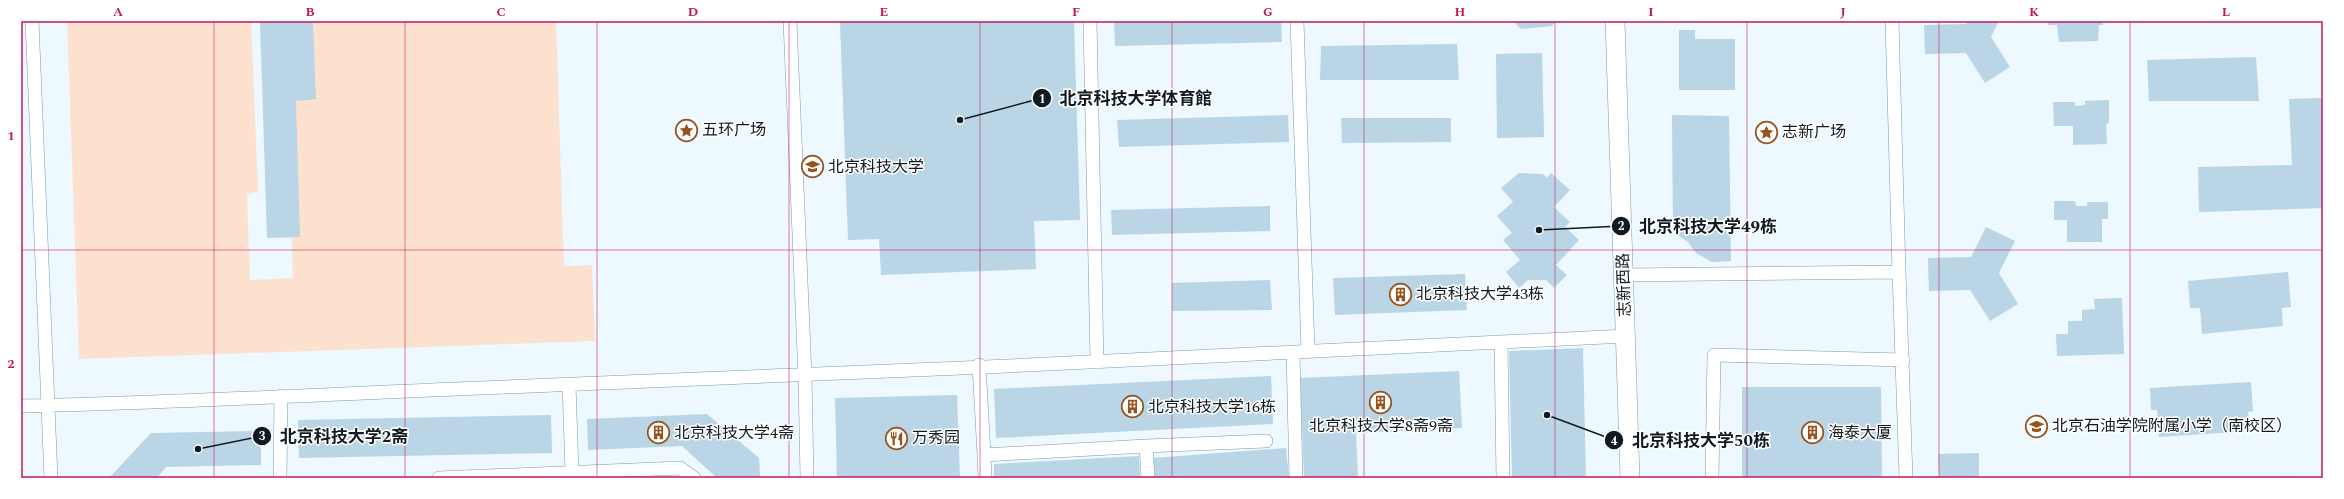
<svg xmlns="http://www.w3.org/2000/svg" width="2344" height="499" viewBox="0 0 2344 499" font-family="Spectral,'Noto Sans SC',serif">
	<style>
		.green { fill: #fde1cf }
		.building { fill: #bad5e5 }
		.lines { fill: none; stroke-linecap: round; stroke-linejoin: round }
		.street-casing { stroke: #7f99a8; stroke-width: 14 }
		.secondary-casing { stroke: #7f99a8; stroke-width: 20 }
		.street { stroke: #fff; stroke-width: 13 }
		.secondary { stroke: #fff; stroke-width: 19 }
		.grid { fill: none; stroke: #c2185b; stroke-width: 1; stroke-opacity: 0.55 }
		.labels { text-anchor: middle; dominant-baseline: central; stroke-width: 3; stroke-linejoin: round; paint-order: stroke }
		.poi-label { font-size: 16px; fill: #111a20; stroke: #fff; text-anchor: start }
		.street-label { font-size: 16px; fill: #111a20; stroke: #fff }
		.leader { fill: none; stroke: #111a20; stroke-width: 1.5 }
		.callout-dot { fill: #111a20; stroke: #fff; stroke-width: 1.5 }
		.mark-label { font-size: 12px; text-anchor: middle; font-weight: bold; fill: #fff }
		.callout-label { font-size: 17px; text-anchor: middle; font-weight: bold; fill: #111a20; stroke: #fff; stroke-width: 3; stroke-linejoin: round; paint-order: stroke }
		.neatline { fill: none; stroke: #c2185b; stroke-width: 1.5 }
		.grid-label { font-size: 13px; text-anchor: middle; font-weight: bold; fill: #c2185b }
	</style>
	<rect width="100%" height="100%" fill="#edf8ff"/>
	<!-- green -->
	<path class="green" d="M67,21H251L258,192L247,194L250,280L293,278L286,21H556L564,266L592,265L595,341L79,359Z"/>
	<!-- building -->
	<path class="building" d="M260,21H313L316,99L296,101L300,237L267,238Z
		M840,21H1074L1080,220L1034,221L1036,269L881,275L879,239L848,240Z
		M1114,21H1281L1282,42L1115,46Z
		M1513,21H1556L1552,26L1521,29Z
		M1967,21H1999L1991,37L2010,67L1985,83L1966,53L1925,54L1924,25L1966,24Z
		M2048,21H2102L2103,25H2099L2098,41L2059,42L2057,25H2048Z
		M1679,30H1695V39H1735V90H1679Z
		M1457,44L1459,80H1320L1321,46Z
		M1542,53L1544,137L1497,138L1496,54Z
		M2256,57L2259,101H2149L2147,60Z
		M2323,98V208L2199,212L2198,167L2292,165L2289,99Z
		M2109,100V123L2106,124L2107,144L2073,145V126H2054L2053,102H2075V106L2085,105V101Z
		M1288,115L1289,142L1119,147L1117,120Z
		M1672,115L1729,116L1731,261L1712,262L1696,253L1688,242L1673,232Z
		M1341,118H1451V142L1342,143Z
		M1519,173L1543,174L1547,178L1551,173L1570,190L1554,207L1570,222L1565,227L1579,240L1556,265L1567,275L1554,288L1546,280H1528L1519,288L1506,272L1520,260L1503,240L1512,233L1497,216L1513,202L1501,188Z
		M2054,201H2075L2076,206H2087V202H2108V219H2102V242H2067V220H2054Z
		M1270,206V231L1112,235L1111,210Z
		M1986,227L2015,241L1999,273L2018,304L1990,321L1970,290L1929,291L1928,258L1971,257Z
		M2288,272L2291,307L2282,308L2283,326L2202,334L2200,308H2190L2188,281Z
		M1465,274L1467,310L1335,315L1333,278Z
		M1270,280L1272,310L1172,311V283Z
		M2122,298L2124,354L2057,356L2056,334H2068V321H2082V310L2095,309L2094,299Z
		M1583,348L1586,478H1512L1509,351Z
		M1459,371L1462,428L1356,433L1358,478H1304L1300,378Z
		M1271,376L1273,424L996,438L994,389Z
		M2251,382L2253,411L2248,412L2250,431L2159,437L2157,410H2151L2150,388Z
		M1742,387H1881L1882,478H1742Z
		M957,395L960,478H837L835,398Z
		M707,414L759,458L760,478H717L682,446L588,450L587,419Z
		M551,415L552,453L299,458L298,420Z
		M261,431V465L166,467L157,478H109L151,433Z
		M1286,448L1289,478H1155L1153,458Z
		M1979,453V478H1939L1938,454Z
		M1139,456L1140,478H994V464Z
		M2292,476V478H2268V477Z"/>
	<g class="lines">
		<defs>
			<path id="street" d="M32,21L51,478
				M790,21L805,376L807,478
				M1090,21L1097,362
				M1297,21L1308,351
				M1899,272L1906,478
				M1624,275L1899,272L1892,21
				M1501,342L1503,478
				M1293,352L1296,478
				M979,365L984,455
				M569,385L572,472
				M21,406C174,403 328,394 481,388C863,374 1244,355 1626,336
				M280,478L281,396
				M439,478L680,468L694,478
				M985,478L984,455L1146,446
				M1148,478L1146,446L1266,441
				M1712,478L1714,355L1903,360"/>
			<path id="secondary" d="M1615,21L1630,478"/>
		</defs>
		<!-- street casing -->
		<use href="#street" class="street-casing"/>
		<!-- secondary casing -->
		<use href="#secondary" class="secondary-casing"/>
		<!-- street -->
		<use href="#street" class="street"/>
		<!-- secondary -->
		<use href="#secondary" class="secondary"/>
	</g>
	<!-- grid -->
	<path class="grid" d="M214,21V478M405,21V478M597,21V478M789,21V478M980,21V478M1172,21V478M1364,21V478M1555,21V478M1747,21V478M1939,21V478M2130,21V478M21,250H2323"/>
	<!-- icons -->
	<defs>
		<symbol id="sight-ring" viewBox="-11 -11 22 22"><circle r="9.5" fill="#fff" stroke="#95541f" stroke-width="1.5"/><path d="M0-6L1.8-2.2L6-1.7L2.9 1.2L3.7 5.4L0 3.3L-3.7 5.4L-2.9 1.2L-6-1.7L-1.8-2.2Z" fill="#95541f"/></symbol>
		<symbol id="university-ring" viewBox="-11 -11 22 22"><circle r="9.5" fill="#fff" stroke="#95541f" stroke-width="1.5"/><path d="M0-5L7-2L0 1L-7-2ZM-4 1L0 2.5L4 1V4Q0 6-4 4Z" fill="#95541f"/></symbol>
		<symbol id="building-ring" viewBox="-11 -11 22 22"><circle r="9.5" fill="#fff" stroke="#95541f" stroke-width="1.5"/><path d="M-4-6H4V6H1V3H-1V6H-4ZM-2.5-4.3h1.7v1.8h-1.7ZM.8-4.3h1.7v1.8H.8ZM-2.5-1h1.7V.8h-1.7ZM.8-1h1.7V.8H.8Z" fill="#95541f"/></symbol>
		<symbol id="school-ring" viewBox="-11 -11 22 22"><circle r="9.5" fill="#fff" stroke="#95541f" stroke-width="1.5"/><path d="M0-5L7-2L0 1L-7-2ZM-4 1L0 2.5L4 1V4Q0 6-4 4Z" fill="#95541f"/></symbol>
		<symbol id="restaurant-ring" viewBox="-11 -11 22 22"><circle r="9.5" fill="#fff" stroke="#95541f" stroke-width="1.5"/><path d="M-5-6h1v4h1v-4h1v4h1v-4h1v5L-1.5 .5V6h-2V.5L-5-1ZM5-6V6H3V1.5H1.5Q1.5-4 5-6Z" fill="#95541f"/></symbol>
	</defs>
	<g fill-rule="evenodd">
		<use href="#sight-ring" x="674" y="118" width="25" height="25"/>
		<use href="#sight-ring" x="1754" y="120" width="25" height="25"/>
		<use href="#university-ring" x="800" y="154" width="25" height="25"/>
		<use href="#building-ring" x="1388" y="282" width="25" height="25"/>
		<use href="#building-ring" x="1368" y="390" width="25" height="25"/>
		<use href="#building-ring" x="1120" y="394" width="25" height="25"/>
		<use href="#school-ring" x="2024" y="414" width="25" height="25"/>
		<use href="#building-ring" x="646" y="420" width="25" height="25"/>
		<use href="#building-ring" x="1800" y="420" width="25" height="25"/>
		<use href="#restaurant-ring" x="884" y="426" width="25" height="25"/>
	</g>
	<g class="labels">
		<!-- poi labels -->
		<g class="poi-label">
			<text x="702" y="130">五环广场</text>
			<text x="1782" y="132">志新广场</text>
			<text x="828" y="167">北京科技大学</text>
			<text x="1416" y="294">北京科技大学43栋</text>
			<text x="1148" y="407">北京科技大学16栋</text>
			<text x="1381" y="426" text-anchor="middle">北京科技大学8斋9斋</text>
			<text x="2052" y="426">北京石油学院附属小学（南校区）</text>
			<text x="674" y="433">北京科技大学4斋</text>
			<text x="1828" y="433">海泰大厦</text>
			<text x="912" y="438">万秀园</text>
		</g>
		<!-- street labels -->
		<g class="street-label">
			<text transform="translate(1624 285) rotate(-92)">志新西路</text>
		</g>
	</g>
	<!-- callouts -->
	<path class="leader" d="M960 120L1042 98M1539 230L1621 226M198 449L262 436M1547 415L1614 440"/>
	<g class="callout-dot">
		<circle cx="960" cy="120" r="4"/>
		<circle cx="1539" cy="230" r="4"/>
		<circle cx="198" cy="449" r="4"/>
		<circle cx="1547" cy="415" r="4"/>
		<circle cx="1042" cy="98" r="10"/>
		<circle cx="1621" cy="226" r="10"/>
		<circle cx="262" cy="436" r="10"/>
		<circle cx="1614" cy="440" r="10"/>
	</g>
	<g class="mark-label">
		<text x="1042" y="103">1</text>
		<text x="1621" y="230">2</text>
		<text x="262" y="440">3</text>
		<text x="1614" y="445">4</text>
	</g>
	<g class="callout-label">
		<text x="1136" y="104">北京科技大学体育館</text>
		<text x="1708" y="232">北京科技大学49栋</text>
		<text x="344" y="442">北京科技大学2斋</text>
		<text x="1701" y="446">北京科技大学50栋</text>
	</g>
	<!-- border -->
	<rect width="2344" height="499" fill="none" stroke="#ffffff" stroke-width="44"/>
	<rect x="22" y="22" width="2300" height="455" class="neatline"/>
	<g class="grid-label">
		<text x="118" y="16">A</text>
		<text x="310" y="16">B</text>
		<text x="501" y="16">C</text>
		<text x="693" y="16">D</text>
		<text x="884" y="16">E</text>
		<text x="1076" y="16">F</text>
		<text x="1268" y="16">G</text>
		<text x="1460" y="16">H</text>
		<text x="1651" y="16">I</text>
		<text x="1843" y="16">J</text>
		<text x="2034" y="16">K</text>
		<text x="2226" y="16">L</text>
		<text x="11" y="140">1</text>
		<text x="11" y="368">2</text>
	</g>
</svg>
